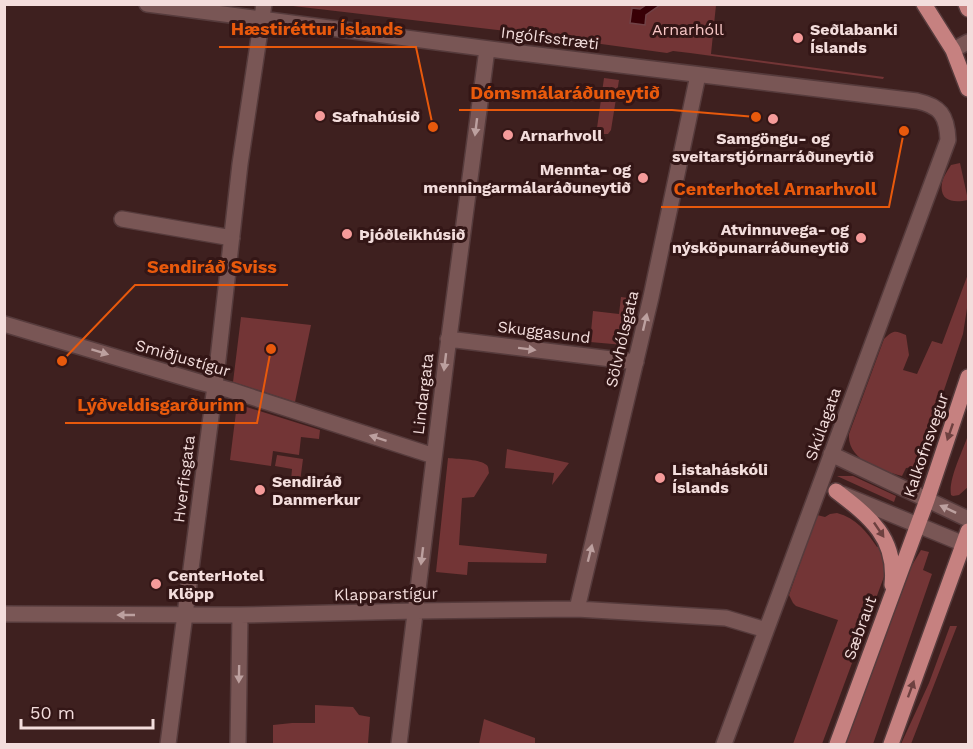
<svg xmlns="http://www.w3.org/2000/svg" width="973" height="749" viewBox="0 0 973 749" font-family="'Work Sans',sans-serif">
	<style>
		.green { fill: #733536 }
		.water { fill: #380006; stroke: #704246; stroke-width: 1.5 }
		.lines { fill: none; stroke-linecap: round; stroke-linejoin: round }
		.minor-casing { stroke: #563b3c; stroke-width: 18 }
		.major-casing { stroke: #563b3c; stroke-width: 18 }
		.minor { stroke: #795655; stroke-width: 15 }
		.major { stroke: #c68180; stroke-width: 15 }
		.oneway { fill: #bca09f }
		.oneway2 { fill: #6e4140 }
		.poi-dot { fill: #f59b9a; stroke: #331616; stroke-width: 2 }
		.labels { text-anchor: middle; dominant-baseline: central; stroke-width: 6; stroke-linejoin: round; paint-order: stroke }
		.park-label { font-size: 16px; fill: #f8c7c6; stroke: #331616 }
		.poi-label { font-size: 16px; font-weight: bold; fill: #f3dddc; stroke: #331616; text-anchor: start }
		.street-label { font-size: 16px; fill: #f3dddc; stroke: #331616 }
		.leader { fill: none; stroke: #e8590c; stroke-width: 2 }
		.callout-dot { fill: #e8590c; stroke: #331616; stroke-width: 2 }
		.callout-label { font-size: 18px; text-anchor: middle; font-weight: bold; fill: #e8590c; stroke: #331616; stroke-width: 6; stroke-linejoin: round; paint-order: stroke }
	</style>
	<rect width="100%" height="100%" fill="#3e201f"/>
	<!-- green -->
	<path class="green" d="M293,4L716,5L711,54L884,77L883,79L690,53L673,51L667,53L506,31L293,6Z
		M604,78L619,80L611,130L608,134H599L597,128Z
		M960,163L968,200C954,203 939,202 942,183C943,177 948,170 951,165Z
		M968,266V302L963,334L920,461L915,467L906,468L902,476C882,470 847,461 849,434L884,339C893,330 895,330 906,335L909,355L903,370L917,374L932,341L942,344L968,274Z
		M621,297L636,299L624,345L590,342L593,311L619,314Z
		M241,317L311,325L295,402L233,382Z
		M237,404L320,430L319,439L301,437L299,455L273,451L271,466L230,460Z
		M968,435V487L959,495L953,496L951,495C948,479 963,451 968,435Z
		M507,449L569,463L552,485L554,473L505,468Z
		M277,455L303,459L300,482L291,481L292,469L275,466Z
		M448,458C457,459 478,459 485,464C489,466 488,468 489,473L474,497L462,498L459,545L547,554L546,563L468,562L467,575L436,572Z
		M837,476H853L896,496L894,502Z
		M837,513C856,518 867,532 877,547L883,546L885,560V574L822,744H793L838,620L796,606L793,603L789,595L817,515L825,517L830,514Z
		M921,550L929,552L923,570L932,574L873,744H846L911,567Z
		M950,626H957L911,744H901L929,683Z
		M315,705L353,707L359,715L370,717L368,743H382L381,744H273V725L292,723H315Z
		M484,719L535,738V744H479Z"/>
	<!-- water -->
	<path class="water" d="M646,5H660L646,15L645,25L630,23L632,8L640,9Z"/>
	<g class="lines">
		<defs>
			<path id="minor" d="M147,4L505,51L917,101C940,106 947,115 948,140L724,744
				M953,50L968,42
				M122,219L232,238
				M4,324L199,382L230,390L434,456
				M448,339L636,362
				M831,454L968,519
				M842,494L964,544
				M577,609L651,297L698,75
				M4,614L240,615L416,611L577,609L726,618L766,630
				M168,744L215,386L240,164L264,4
				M238,744L240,615
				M399,744L447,353L487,49"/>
			<path id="major" d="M924,4L953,50L968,89
				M966,4L968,9
				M836,491C870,517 897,538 892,585
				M837,744L927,500L968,377
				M891,744L968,531"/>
		</defs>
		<!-- minor casing -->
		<use href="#minor" class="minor-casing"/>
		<!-- major casing -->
		<use href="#major" class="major-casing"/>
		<!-- minor -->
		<use href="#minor" class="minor"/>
		<!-- major -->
		<use href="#major" class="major"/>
	</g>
	<!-- one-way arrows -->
	<defs><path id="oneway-solid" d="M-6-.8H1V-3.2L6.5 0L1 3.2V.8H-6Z" transform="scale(1.5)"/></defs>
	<g class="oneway">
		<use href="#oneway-solid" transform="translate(476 127) rotate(97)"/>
		<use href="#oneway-solid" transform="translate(645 322) rotate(-77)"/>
		<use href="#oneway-solid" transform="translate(527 349) rotate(7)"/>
		<use href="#oneway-solid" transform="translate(100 352) rotate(17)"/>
		<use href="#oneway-solid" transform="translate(445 362) rotate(97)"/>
		<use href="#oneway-solid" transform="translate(378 438) rotate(-162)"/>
		<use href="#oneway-solid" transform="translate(948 509) rotate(-155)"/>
		<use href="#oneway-solid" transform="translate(590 553) rotate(-76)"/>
		<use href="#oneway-solid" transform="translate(422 556) rotate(97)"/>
		<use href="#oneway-solid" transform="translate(126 615) rotate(-180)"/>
		<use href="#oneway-solid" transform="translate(239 674) rotate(91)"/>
	</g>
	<g class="oneway2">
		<use href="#oneway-solid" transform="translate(950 432) rotate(109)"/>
		<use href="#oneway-solid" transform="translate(879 530) rotate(56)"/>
		<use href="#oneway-solid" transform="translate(911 689) rotate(-70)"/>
	</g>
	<!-- markers -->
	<g class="poi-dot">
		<circle cx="798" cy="38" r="6"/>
		<circle cx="320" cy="116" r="6"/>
		<circle cx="773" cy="119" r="6"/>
		<circle cx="508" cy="135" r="6"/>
		<circle cx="643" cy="178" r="6"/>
		<circle cx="347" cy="234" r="6"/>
		<circle cx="861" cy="238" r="6"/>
		<circle cx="660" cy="478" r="6"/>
		<circle cx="260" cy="490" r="6"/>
		<circle cx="156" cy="584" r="6"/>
	</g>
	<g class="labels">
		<!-- park labels -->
		<g class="park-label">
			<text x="688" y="29">Arnarhóll</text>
		</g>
		<!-- poi labels -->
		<g class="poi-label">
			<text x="810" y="29">Seðlabanki<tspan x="810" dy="18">Íslands</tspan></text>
			<text x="332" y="116">Safnahúsið</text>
			<text x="520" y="135">Arnarhvoll</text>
			<text x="773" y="138" text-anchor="middle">Samgöngu- og<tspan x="773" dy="18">sveitarstjórnarráðuneytið</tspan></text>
			<text x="631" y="169" text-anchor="end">Mennta- og<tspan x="631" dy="18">menningarmálaráðuneytið</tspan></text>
			<text x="849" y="229" text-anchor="end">Atvinnuvega- og<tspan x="849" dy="18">nýsköpunarráðuneytið</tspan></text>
			<text x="359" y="234">Þjóðleikhúsið</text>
			<text x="672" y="469">Listaháskóli<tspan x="672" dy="18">Íslands</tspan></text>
			<text x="272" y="481">Sendiráð<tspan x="272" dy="18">Danmerkur</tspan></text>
			<text x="168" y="575">CenterHotel<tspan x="168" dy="18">Klöpp</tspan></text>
		</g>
		<!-- street labels -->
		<g class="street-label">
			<text transform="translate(550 38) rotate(7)">Ingólfsstræti</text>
			<text transform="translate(544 332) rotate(7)">Skuggasund</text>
			<text transform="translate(622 339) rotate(-77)">Sölvhólsgata</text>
			<text transform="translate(183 358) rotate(16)">Smiðjustígur</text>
			<text transform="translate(423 394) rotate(-83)">Lindargata</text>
			<text transform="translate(823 424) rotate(-70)">Skúlagata</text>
			<text transform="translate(926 445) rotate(-71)">Kalkofnsvegur</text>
			<text transform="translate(184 479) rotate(-83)">Hverfisgata</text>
			<text transform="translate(386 594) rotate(-1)">Klapparstígur</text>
			<text transform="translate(860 628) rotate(-70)">Sæbraut</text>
		</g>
	</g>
	<!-- callouts -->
	<path class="leader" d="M433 127L416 47H219M756 117L672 110H459M904 131L889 207H661M62 361L135 285H288M271 349L257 423H65"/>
	<g class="callout-dot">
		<circle cx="433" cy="127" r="6"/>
		<circle cx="756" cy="117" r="6"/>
		<circle cx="904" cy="131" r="6"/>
		<circle cx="62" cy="361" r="6"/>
		<circle cx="271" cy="349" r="6"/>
	</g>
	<g class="callout-label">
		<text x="317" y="35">Hæstiréttur Íslands</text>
		<text x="565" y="99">Dómsmálaráðuneytið</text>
		<text x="775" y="195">Centerhotel Arnarhvoll</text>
		<text x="212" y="273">Sendiráð Sviss</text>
		<text x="161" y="411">Lýðveldisgarðurinn</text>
	</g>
	<!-- border -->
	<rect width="973" height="749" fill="none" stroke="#f3dddc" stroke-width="12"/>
	<!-- scale -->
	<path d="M21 719v9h132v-9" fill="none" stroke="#f3dddc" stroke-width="3"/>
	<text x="30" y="719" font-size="18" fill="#f3dddc" stroke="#331616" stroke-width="4.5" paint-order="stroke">50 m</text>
</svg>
